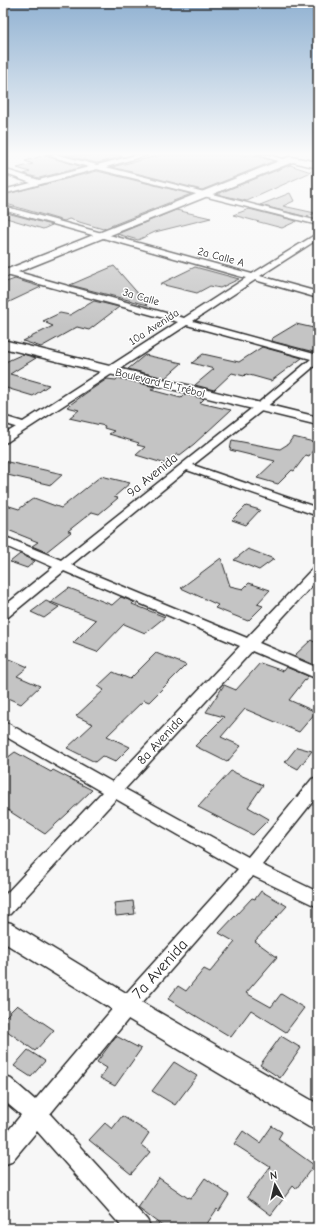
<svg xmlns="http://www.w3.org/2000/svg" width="321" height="1231" viewBox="0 0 321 1231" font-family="'Comic Neue',sans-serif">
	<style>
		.building { fill: #c4c4c4; stroke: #2b2b2b }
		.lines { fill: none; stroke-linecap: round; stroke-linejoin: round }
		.minor-casing { stroke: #2b2b2b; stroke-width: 3 }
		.tertiary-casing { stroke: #2b2b2b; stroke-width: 3 }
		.secondary-casing { stroke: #2b2b2b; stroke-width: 3 }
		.minor { fill: #fff; fill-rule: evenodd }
		.tertiary { fill: #fff; fill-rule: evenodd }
		.secondary { fill: #fff; fill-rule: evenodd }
		.labels { text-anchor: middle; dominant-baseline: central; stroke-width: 3; stroke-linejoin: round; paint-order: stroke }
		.far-street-label { font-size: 11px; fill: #2b2b2b; stroke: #fff }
		.street-label { font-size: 13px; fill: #2b2b2b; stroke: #fff }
		.near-street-label { font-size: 16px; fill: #2b2b2b; stroke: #fff }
	</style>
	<rect width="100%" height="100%" fill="#f7f7f7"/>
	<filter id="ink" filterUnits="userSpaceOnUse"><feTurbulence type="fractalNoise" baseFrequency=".025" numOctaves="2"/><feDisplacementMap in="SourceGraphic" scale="8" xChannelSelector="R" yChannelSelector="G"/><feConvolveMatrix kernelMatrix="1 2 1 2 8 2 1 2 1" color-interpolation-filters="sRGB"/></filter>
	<g filter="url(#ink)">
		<!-- building -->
		<path class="building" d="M45,155L46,156L83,167L39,178L24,174L30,172L17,168L33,164L25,161Z
			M64,155H117L123,157L97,163Z
			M161,155H256L274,161L202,190L112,167Z
			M290,165L311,172L247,201L217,194Z
			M97,171L191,194L103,229L69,219L64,221L3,203V195Z
			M290,193L294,201L283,206L315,213L307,217L260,205Z
			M249,209L297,221L282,228L233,215Z
			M176,210L211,218L155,232L138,240L117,234Z
			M7,213L52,225L43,229L3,217V214Z
			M114,266L148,305L70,285Z
			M195,267L239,279L220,288L210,286L197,293L160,284Z
			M15,279L41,287L3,305V283Z
			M94,301L119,307L89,330L77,327L41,347L23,341L53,326L46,323L48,322L43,321L60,313L70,315Z
			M296,324L318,329V353L271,341L273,340L271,339Z
			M262,347L302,358L271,381L246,374L244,376L232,373L214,390L195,385L214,369L192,363L203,354L239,362Z
			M23,354L36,358L10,374L49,385L33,396L3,387V363Z
			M145,355L182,363L165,378L128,369Z
			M118,378L155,387L151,390L181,398L185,394L204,399L200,403L231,410L194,444L180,455L177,454L166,464L136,455L145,447L137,445L139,443L109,434L114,431L104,428L105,426L69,418L79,410L67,407L86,393L107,379L116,380Z
			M293,437L318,443L309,456L306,455L294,471L292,470L278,484L257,478L275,461L230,450L232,440L280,449L288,444Z
			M3,461L63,474L51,485L3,474Z
			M101,476L130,483L114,497L118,498L99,514L92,512L68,531L71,532L46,552L32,546L38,542L3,528V504L19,509L34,498L61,508Z
			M246,506L260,510L246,525L232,520Z
			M248,549L274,559L259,570L234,560Z
			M20,554L35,561L27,568L10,562Z
			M221,558L230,586L243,589L249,583L270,590L257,604L263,606L248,621L215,608L218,605L181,588Z
			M69,588L112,605L121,597L134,602L132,604L165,617L145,633L124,624L97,652L73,643L96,620L51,602Z
			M46,601L59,607L44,618L31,612Z
			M311,640L318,644V664L317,666L294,656Z
			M156,653L186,665L149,702L144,700L107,736L130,747L115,762L102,756L95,762L67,748L93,724L76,716L104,690L98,686L113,672L130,679Z
			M10,659L28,667L17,676L40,686L21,704L3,696V664Z
			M260,663L283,671L286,667L308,676L289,700L316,712L299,732L245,709L221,737L241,746L227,762L195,746L224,717L206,712L224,685L236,690Z
			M297,747L312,751L298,769L285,762Z
			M15,752L51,772L53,770L92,790L67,814L45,834L3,807V761Z
			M231,771L263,785L248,807L269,819L253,835L198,807Z
			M261,891L287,906L255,941L277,957L246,993L271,1007L281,994L304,1008L286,1032L251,1010L231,1037L168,999L178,986L186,991L204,969L210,972L235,942L219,933L252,898L255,899Z
			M133,901L135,914L116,916L114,903Z
			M17,1005L54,1030L35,1051L3,1028V1019Z
			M116,1036L141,1049L115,1086L100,1078L107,1068L97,1062Z
			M281,1036L301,1048L280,1078L260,1065Z
			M28,1050L45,1061L31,1077L14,1066Z
			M174,1062L197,1076L175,1105L152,1091Z
			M122,1116L149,1133L141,1145L150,1152L131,1174L89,1140L105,1123L112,1129Z
			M272,1126L282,1132L278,1139L314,1165L296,1189L293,1186L271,1215L247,1197L270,1167L234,1144L243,1131L260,1143Z
			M159,1178L188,1198L189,1197L191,1198L205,1178L229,1195L219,1211L217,1209L204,1228H165L138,1208Z"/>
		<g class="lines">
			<defs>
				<path id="minor" d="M46,155H58L97,165L136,155H147L106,167L318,221V225L97,169L3,194V190L31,183L3,173V169L39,180L89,167Z
					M257,155H269L289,161L286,163Z
					M3,206L252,274L318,233V239L260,276L318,292V298L255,280L193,321L318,355V363L264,409L193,465L318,508V516L187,470L71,565L247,638L313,568L318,567V579L259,643L318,668V679L252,651L125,789L248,857L312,779L318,777V795L262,865L318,892V907L253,876L134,1012L50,1114L147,1220L151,1228H123L37,1131L11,1162L3,1165V1137L21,1115L3,1100V1076L11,1079L35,1100L120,1000L238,869L116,799L10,914L3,916V897L102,792L3,735V723L9,724L112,782L240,646L64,571L8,617L3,618V607L53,567L3,545V536L61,560L256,405L311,359L187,325L7,442L3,443V435L16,427L3,423V416L23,422L178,322L3,274V268L184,318L246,278L3,210Z"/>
				<path id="tertiary" d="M289,157H292L318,162V168L293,162L3,278V271Z
					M3,921L11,923L136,999L318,1104V1131L309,1127L118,1013L3,942Z"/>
				<path id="secondary" d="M3,340L318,417V425L3,348Z"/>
			</defs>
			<!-- minor casing -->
			<use href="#minor" class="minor-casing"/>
			<!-- tertiary casing -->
			<use href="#tertiary" class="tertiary-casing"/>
			<!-- secondary casing -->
			<use href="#secondary" class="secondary-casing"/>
			<!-- minor -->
			<use href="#minor" class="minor"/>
			<!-- tertiary -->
			<use href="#tertiary" class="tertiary"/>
			<!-- secondary -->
			<use href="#secondary" class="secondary"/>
		</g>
	</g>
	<!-- sky -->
	<linearGradient id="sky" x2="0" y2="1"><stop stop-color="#91b2d2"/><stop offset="0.47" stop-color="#fbfbfb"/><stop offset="1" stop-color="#fbfbfb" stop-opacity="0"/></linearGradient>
	<rect width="321" height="327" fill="url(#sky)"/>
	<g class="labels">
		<!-- far-street labels -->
		<g class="far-street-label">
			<text transform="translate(221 257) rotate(15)">2a Calle A</text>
			<text transform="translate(141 297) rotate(16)">3a Calle</text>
			<text transform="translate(154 327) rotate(-33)">10a Avenida</text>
			<text transform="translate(160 383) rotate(14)">Boulevard El Trébol</text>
		</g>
		<!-- street labels -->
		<g class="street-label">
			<text transform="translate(152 475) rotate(-39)">9a Avenida</text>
			<text transform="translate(160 740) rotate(-47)">8a Avenida</text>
		</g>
		<!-- near-street labels -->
		<g class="near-street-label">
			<text transform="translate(160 969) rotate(-48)">7a Avenida</text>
		</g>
	</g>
	<!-- margin -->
	<rect width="321" height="1231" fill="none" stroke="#fff" stroke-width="16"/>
	<rect x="8" y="8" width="305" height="1215" fill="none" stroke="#2b2b2b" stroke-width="1.5" filter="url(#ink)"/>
	<!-- north arrow -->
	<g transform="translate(275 1185) rotate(352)" stroke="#ffffff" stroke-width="3" paint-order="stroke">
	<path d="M0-3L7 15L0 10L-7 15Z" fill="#2b2b2b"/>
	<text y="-6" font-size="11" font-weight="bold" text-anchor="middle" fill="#2b2b2b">N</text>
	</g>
</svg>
